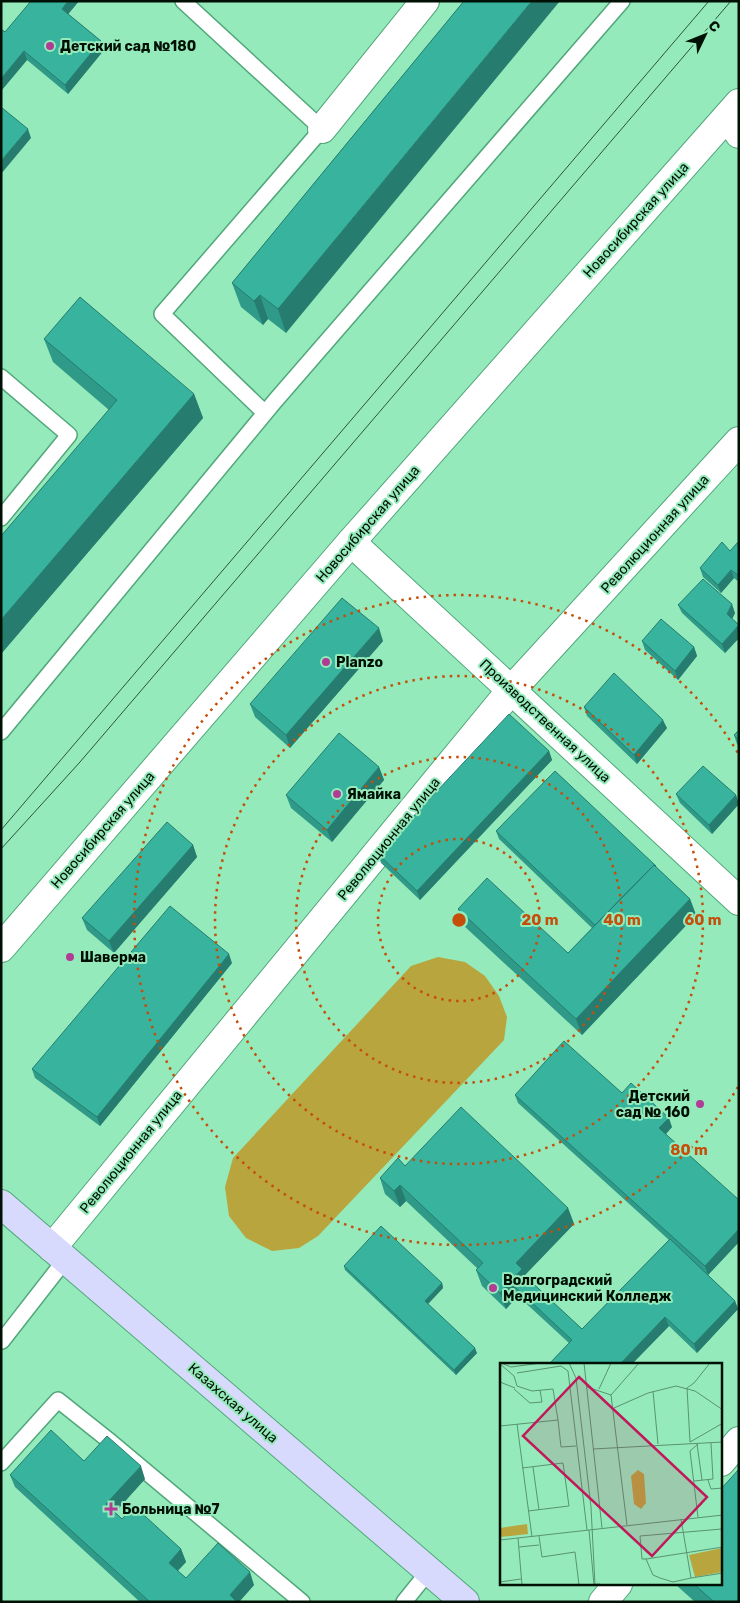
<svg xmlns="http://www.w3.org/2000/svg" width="740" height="1603" viewBox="0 0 740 1603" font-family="Rubik,sans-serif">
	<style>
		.green { fill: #b8a53d }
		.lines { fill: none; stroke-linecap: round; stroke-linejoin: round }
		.service-casing { stroke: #51a77a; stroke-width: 18 }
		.minor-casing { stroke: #51a77a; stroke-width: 30 }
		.tertiary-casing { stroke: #51a77a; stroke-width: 30 }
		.secondary-casing { stroke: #51a77a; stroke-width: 30 }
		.service { stroke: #fff; stroke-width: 15 }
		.minor { stroke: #fff; stroke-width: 28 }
		.tertiary { stroke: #fff; stroke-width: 28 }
		.secondary { stroke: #d8dafd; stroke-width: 28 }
		.tram { stroke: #2e543d; stroke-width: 1 }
		.wall { fill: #2f9a88 }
		.shaded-wall { fill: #267d6f }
		.building { fill: #37b39e; stroke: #267d6f }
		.ring { fill: none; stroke: #c54e0b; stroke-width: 2.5; stroke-dasharray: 2.5 5 }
		.poi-dot { fill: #b13c95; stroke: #94eaba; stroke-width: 2 }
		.labels { text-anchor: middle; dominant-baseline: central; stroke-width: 4; stroke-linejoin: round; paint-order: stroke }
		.poi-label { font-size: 14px; font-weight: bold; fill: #001005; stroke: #94eaba; text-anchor: start }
		.street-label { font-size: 14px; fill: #001005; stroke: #94eaba }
		.inset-road { fill: none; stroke: #599372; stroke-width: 1 }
		.view { fill: #c2185b; fill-opacity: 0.15; stroke: #c2185b; stroke-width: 2.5 }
		.inset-edge { fill: none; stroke: #001005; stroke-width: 2.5 }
		.centre { fill: #c54e0b; stroke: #94eaba; stroke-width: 2.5 }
		.ring-label { font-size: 15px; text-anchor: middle; font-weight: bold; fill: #c54e0b; stroke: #94eaba; stroke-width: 4; stroke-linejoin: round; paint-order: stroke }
	</style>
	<rect width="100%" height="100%" fill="#94eaba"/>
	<!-- green -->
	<path class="green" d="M438,957L465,962L485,976L499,996L507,1017L504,1040L318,1236L299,1248L272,1251L246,1238L229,1216L225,1187L233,1158L411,966Z"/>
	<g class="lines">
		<defs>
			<path id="service" d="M183,1L322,129L162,314L265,413
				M1,377L69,435L1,518
				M1,732L275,401L622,1
				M2,1341L65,1260
				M1,1463L58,1400L107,1439L302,1602
				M404,1602L429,1571"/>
			<path id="minor" d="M728,116L739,134
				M322,129L425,1
				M351,542L739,901
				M52,1248L512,689L739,441
				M721,1462L739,1441
				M603,1602L618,1584"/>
			<path id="tertiary" d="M1,948L351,542L739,103"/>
			<path id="secondary" d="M1,1204L465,1602"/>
		</defs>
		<!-- service casing -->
		<use href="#service" class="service-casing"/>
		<!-- minor casing -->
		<use href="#minor" class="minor-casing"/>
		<!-- tertiary casing -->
		<use href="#tertiary" class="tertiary-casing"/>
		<!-- secondary casing -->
		<use href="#secondary" class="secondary-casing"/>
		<!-- service -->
		<use href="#service" class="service"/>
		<!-- minor -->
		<use href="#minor" class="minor"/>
		<!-- tertiary -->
		<use href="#tertiary" class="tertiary"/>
		<!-- secondary -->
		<use href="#secondary" class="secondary"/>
		<!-- tram -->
		<path class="tram" d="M1,830L709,1
			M1,849L80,762L731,1"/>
	</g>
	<!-- wall -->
	<path class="wall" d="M79,1L68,14L101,41L104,50L68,94L27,60L1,91V29L5,32Z
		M464,1L286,333L268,319L263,325L241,307L232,283Z
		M44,339L194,394L203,418L1,654V536L109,410L53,362Z
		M739,541V582L734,578L721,593L703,577L700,568L730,551Z
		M678,605L735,613L732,619L739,625V638L725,653L682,613Z
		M383,641L290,748L255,717L250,704Z
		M642,641L694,647L697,656L678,680L645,650Z
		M584,707L667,728L637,764L587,716Z
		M739,730V746L737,744L734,735Z
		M549,751L552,760L420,900L381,863L378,854Z
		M379,767L384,780L332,842L291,808L286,795Z
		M676,794L736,795L739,804L712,834L680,803Z
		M496,831L656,866L657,868L690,899L696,915L582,1035L463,925L458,909L568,953L592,928L499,839Z
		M193,845L197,857L114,953L87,930L82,918Z
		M232,963L100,1126L35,1078L32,1069Z
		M622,1093L672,1127L666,1134L739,1242L708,1275L735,1301L738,1309L697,1353L669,1326L632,1364H549L569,1343L518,1296L506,1309L482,1286L476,1270L478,1269L406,1201L400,1207L385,1194L380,1178L405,1166L568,1208L574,1224L524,1276L582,1329L669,1240L518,1103L515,1095Z
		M344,1266L442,1283L443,1288L428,1304L477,1353L456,1375L345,1270Z
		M84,1461L145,1479L115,1512L122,1519L181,1549L186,1562L178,1571L186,1578L254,1585L239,1602H140L15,1487L10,1475Z
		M675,1584H721L739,1602H695Z"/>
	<!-- shaded-wall -->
	<path class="shaded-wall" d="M68,1H79L65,18L62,9Z
		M532,1H560L286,333L278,309Z
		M101,41L104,50L68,94L65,85Z
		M24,51L27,60L1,91V79Z
		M28,129L31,138L1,174V161Z
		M260,295L268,319L263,325L254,301Z
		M194,394L203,418L1,654V620Z
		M731,570L734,578L721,593L718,585Z
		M732,604L735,613L730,623L727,614Z
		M739,625V638L725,653L722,644Z
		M379,628L383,641L290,748L286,735Z
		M694,647L697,656L678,680L675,671Z
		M663,720L667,728L637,764L634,755Z
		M549,751L552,760L420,900L417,891Z
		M379,767L384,780L332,842L327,830Z
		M736,795L739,804L712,834L709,825Z
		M193,845L197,857L114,953L109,941Z
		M690,899L696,915L582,1035L576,1019Z
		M229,954L232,963L100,1126L97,1117Z
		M669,1118L672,1127L663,1137L659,1128Z
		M400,1185L406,1201L400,1207L394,1191Z
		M568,1208L574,1224L524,1276L528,1285L515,1287L518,1296L506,1309L500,1293L516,1263Z
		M739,1229V1242L708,1275L705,1266Z
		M442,1283L443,1288L427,1305L425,1301Z
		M735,1301L738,1309L697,1353L694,1344Z
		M665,1317L669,1326L632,1364H620Z
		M475,1348L477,1353L456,1375L454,1370Z
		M141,1466L145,1479L111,1517L106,1504Z
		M181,1549L186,1562L173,1575L169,1563Z
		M250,1572L254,1585L239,1602H232L230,1595Z"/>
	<!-- building -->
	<path class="building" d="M31,1H68L62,9L101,41L65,85L24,51L1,79V29L5,32Z
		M464,1H532L278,309L260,295L254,301L232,283Z
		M1,107L28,129L1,161Z
		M80,297L194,394L1,620V536L117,400L44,339Z
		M739,541V576L731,570L718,585L700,568L722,542L730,551Z
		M703,579L732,604L727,614L739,625L722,644L678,605Z
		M342,598L379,628L286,735L250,704Z
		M661,619L694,647L675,671L642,641Z
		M614,673L663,720L634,755L584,707Z
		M509,714L549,751L417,891L378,854Z
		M739,730V740L734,735Z
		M339,733L379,767L327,830L286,795Z
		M703,766L736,795L709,825L676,794Z
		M555,771L656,866H655L654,865L595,925L496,831Z
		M167,822L193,845L109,941L82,918Z
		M654,865L690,899L576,1019L458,909L487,878L568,953Z
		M170,906L229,954L97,1117L32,1069Z
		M564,1041L622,1093L631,1083L669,1118L659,1128L739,1200V1229L705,1266L515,1095Z
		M461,1107L568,1208L516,1263L522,1269L500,1293L476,1270L483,1263L400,1185L394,1191L380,1178L398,1158L405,1166Z
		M381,1226L442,1283L425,1301L475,1348L454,1370L344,1266Z
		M670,1239L735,1301L694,1344L665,1317L620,1364H549L572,1340L515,1287L525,1276L582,1329Z
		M51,1430L84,1461L107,1436L141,1466L106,1504L122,1519L134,1506L181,1549L169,1563L186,1578L218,1543L250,1572L230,1595L237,1602H150L10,1475Z
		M739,1469V1602H714L694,1584H721V1489Z"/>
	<!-- distance rings -->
	<g class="ring">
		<circle cx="459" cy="920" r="81"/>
		<circle cx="459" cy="920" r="163"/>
		<circle cx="459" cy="920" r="244"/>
		<path d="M738 1087A325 325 0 1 1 738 753"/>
	</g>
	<!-- markers -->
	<g class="poi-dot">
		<circle cx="50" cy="46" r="5"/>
		<circle cx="326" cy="662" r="5"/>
		<circle cx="337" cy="794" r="5"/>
		<circle cx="70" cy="957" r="5"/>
		<circle cx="700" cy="1104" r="5"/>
		<circle cx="493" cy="1288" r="5"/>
		<path d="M108.5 1501.5h5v5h5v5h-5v5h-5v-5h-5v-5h5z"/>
	</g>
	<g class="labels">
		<!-- poi labels -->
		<g class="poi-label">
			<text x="60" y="46">Детский сад №180</text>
			<text x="336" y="662">Planzo</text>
			<text x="347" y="794">Ямайка</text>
			<text x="80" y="957">Шаверма</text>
			<text x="690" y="1096" text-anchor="end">Детский<tspan x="690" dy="16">сад № 160</tspan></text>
			<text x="503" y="1280">Волгоградский<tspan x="503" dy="16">Медицинский Колледж</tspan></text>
			<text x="122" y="1509">Больница №7</text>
		</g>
		<!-- street labels -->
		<g class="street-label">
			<text transform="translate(636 220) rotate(-48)">Новосибирская улица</text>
			<text transform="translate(368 524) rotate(-49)">Новосибирская улица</text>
			<text transform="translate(655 534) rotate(-48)">Революционная улица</text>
			<text transform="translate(545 721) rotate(43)">Производственная улица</text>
			<text transform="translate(103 830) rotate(-49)">Новосибирская улица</text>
			<text transform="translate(389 839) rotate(-51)">Революционная улица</text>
			<text transform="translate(131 1152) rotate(-51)">Революционная улица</text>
			<text transform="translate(233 1403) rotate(41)">Казахская улица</text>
		</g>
	</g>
	<!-- overview -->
	<g transform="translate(500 1363)">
		<rect width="222" height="222" fill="#94eaba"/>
		<path d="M138,107L144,111L146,140L141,146L134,141L131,113ZM27,161L28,171L0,174V165ZM222,185V209L195,214L189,192Z" fill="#b8a53d"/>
		<path class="inset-road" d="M1,0L11,4L41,0M69,0L76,15L91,144L95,222M84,0L102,165M0,1L14,13L17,23L32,28L53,26L58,57M17,10L61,3L68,8L87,167M0,19L15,25M87,24L111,32M187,25L190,79L223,60M187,25L194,20L210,0M14,26L30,40L42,39L40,27M99,26L111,0M153,28L158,81M111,32L127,162M111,32L139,0M114,45L148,30L176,23L195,28L223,47M17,61L32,174M0,63L58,57L61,84L76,83M197,81L202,117M198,81L190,88L198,154M93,86L223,79M33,104L39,147M22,105L63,100L69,143L28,148M208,117L211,126L223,125M194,118L213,116L211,80M181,156L191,215L223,210M89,167L94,222M39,173L42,194L75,189L79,222M18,175L22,222M0,177L223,152M19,184L39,182M146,196H142L140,173L222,166M191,215L173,219L160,215L153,212L146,196L223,184M0,219L21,216M84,222L100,221"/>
		<path class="view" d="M79,14L207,134L152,193L23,73Z"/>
		<rect width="222" height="222" class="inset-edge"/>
	</g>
	<circle cx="459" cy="920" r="8" class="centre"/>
	<g class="ring-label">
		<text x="540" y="925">20 m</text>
		<text x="622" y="925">40 m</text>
		<text x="703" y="925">60 m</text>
		<text x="689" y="1155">80 m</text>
	</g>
	<!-- border -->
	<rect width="740" height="1603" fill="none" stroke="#001005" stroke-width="5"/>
	<!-- north arrow -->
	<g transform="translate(705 35) rotate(47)" stroke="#94eaba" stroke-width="4" paint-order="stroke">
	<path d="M0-4L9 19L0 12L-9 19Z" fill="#001005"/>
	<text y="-8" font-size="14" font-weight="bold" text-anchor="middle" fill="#001005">С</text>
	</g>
</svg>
